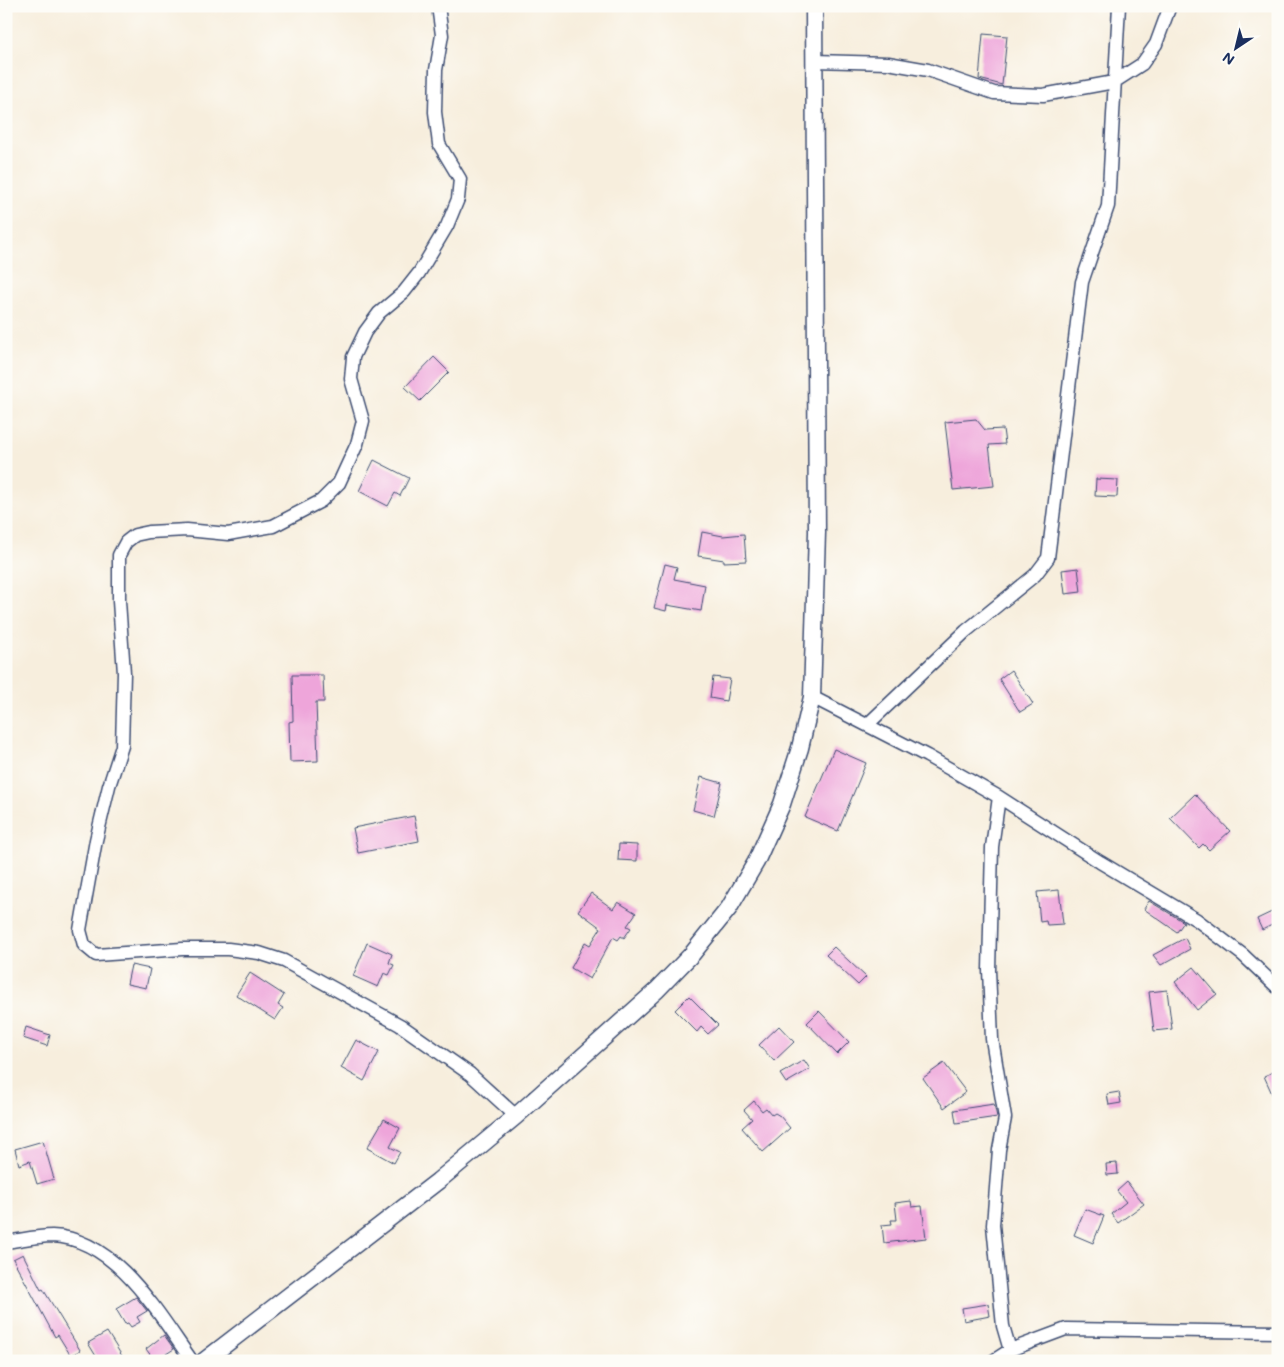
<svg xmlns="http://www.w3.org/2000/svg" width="1284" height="1367" viewBox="0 0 1284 1367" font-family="Mali,sans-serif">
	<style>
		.building { fill: #eea5da }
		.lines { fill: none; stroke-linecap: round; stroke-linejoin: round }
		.street-casing { stroke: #3c4c71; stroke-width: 15 }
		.secondary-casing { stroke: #3c4c71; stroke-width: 19 }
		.street { stroke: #fff; stroke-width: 12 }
		.secondary { stroke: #fff; stroke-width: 16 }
	</style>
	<rect width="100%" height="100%" fill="#fdfcf7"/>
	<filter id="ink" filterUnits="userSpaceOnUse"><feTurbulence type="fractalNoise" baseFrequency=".02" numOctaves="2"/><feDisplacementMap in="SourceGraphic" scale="10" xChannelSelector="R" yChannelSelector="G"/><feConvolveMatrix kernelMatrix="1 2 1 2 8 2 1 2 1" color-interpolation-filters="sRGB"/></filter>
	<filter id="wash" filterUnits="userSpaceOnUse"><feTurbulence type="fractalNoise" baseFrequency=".0096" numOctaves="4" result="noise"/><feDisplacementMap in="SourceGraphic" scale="20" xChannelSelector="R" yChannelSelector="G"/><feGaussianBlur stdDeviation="1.12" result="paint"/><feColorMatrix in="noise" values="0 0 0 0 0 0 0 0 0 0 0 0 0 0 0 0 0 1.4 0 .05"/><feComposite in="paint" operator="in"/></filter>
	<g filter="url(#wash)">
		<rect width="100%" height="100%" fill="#f7eedd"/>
		<g id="blocks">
			<!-- building -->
			<path class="building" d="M983,34L1007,36L1002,85L979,79Z
				M434,357L449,372L420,401L405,387Z
				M976,419L985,430L1003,429L1005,444L989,445L994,486L953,490L945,422Z
				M374,460L409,478L400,496L395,493L388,506L359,491Z
				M1096,479L1118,480L1117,497L1095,496Z
				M702,532L723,536L744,534L746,561L724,562V560L698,556Z
				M665,564L677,567L674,579L705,585L701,611L667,605L666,611L654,608Z
				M1078,568L1081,592L1065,594L1062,570Z
				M1011,670L1033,704L1020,712L999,679Z
				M292,675H323L324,702H316L318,761L290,762L289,722L293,721Z
				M713,677L730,679L726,701L710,698Z
				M834,749L866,763L838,831L805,817Z
				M701,777L722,783L714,816L693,810Z
				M1195,794L1230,831L1209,850L1203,844L1199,848L1170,818Z
				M414,816L419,841L358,853L353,828Z
				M619,844L637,845V861L618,860Z
				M1059,890L1063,924L1047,925L1046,921L1040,922L1037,892Z
				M591,893L613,909L618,902L636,913L627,926L631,928L624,938L621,936L618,940L613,937L590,979L571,968L585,942L590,945L601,928L578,911Z
				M1149,901L1184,922L1177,932L1144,909Z
				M1278,909V922L1262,930L1257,919Z
				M1185,938L1190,949L1161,965L1153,955Z
				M367,943L392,954L389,963L394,965L389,975L384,973L378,987L353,976Z
				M834,947L866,977L858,985L826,955Z
				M131,965L150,969L146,988L127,984Z
				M1194,967L1217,994L1197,1010L1175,982Z
				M250,973L284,995L278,1005L283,1008L275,1020L236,995Z
				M1167,990L1172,1029L1154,1031L1149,992Z
				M689,996L718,1025L708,1034L701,1027L697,1032L675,1010Z
				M819,1011L849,1042L837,1054L807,1023Z
				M779,1026L794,1042L774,1061L759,1045Z
				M26,1027L50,1035L47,1046L23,1038Z
				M356,1040L379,1052L364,1081L341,1068Z
				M804,1060L810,1069L786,1083L780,1074Z
				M944,1063L966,1092L944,1108L923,1078Z
				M1278,1070V1107L1264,1076Z
				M1119,1092L1121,1103L1109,1105L1107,1094Z
				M754,1101L762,1111L766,1108L772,1115L775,1113L780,1116L790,1128L763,1152L742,1128L752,1119L744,1110Z
				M994,1104L997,1117L956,1123L954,1110Z
				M384,1119L400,1128L390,1147L400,1152L394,1163L367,1148Z
				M43,1141L54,1179L37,1184L30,1161L19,1165L15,1149Z
				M1117,1163L1118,1174L1107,1175L1106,1164Z
				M1127,1182L1144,1204L1118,1223L1111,1214L1126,1202L1117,1191Z
				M911,1201L912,1207L922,1206L926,1238L884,1243L882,1225L892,1224L891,1220H897L895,1203Z
				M1085,1209L1104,1216L1093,1243L1074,1235Z
				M23,1254L41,1290L43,1289L80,1350L71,1356L58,1335L55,1337L13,1259Z
				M136,1297L147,1311L137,1317L140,1322L131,1327L128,1323L125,1324L116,1309Z
				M988,1304L990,1316L964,1321L962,1308Z
				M107,1332L122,1356L114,1361H99L88,1343Z
				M164,1335L174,1349L155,1361L146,1349Z"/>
		</g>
	</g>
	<g filter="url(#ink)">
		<use href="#blocks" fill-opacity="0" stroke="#3c4c71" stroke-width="1"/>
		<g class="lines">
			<defs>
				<path id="street" d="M438,6L442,35L436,70L435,112L439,144L460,179L458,199L447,226L419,273L404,292L379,313L365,332L353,357L351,379L363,421L357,444L339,483L321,501L273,526L228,534L187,530L149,532L135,535L126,542L119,555V601L124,673L122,746L109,786L96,840L80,930L84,945L96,955L182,949H228L259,953L284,961L400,1025L470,1074L516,1116
					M814,61L888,63L928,70L994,93L1043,95L1114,82L1142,64L1156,44L1170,6
					M812,697L927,756L999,797L1100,862L1197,920L1243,955L1278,988
					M867,725L966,631L1035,575L1048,558L1082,282L1108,206L1119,6
					M999,797L992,847L989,970L992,1039L1005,1118L999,1150L993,1225L1003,1326L1010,1350
					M6,1242C21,1240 37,1236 52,1236C116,1238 159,1315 192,1361
					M993,1361L1010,1350L1066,1329L1278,1332"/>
				<path id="secondary" d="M204,1361L438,1181L516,1116L657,990L692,954L729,908L756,862L782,804L800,748L812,697L817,532L814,6"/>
			</defs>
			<!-- street casing -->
			<use href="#street" class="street-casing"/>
			<!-- secondary casing -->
			<use href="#secondary" class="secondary-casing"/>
			<!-- street -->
			<use href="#street" class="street"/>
			<!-- secondary -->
			<use href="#secondary" class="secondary"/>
		</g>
	</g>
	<!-- margin -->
	<rect width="1284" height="1367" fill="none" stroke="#fdfcf7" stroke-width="25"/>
	<!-- north arrow -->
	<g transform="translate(1236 48) rotate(215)" stroke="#fdfcf7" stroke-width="4" paint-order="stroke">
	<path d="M0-4L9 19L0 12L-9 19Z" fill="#1b2f5e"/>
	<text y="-8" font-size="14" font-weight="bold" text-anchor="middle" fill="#1b2f5e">N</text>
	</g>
</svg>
